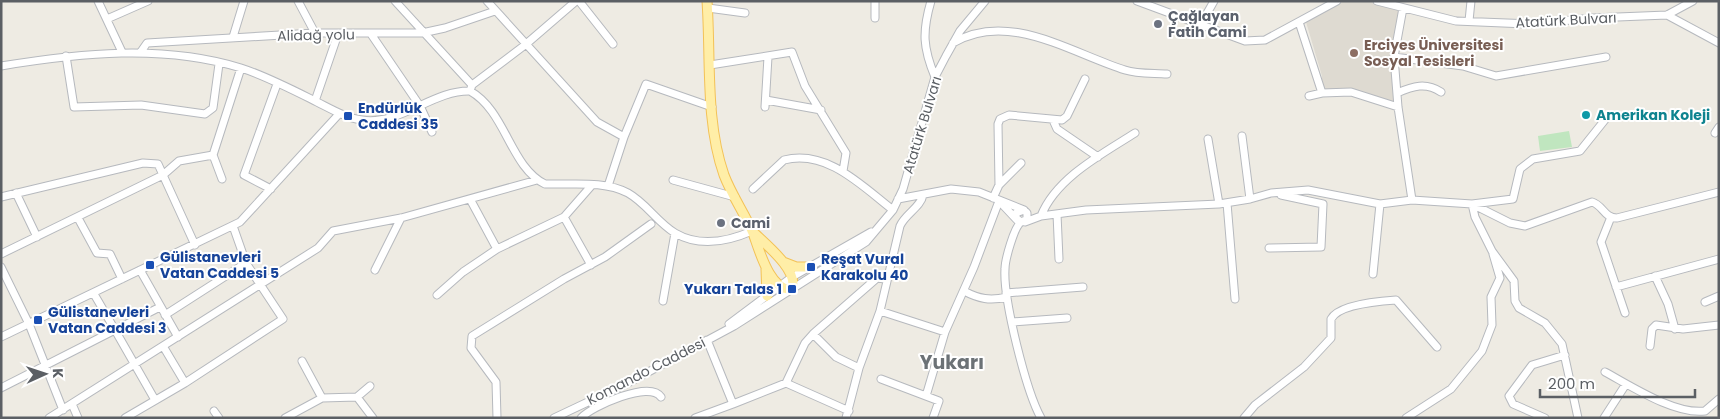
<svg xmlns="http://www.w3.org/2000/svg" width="1720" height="419" viewBox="0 0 1720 419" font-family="Poppins,sans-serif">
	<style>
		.education { fill: #dedad1 }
		.green { fill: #c0e6bf }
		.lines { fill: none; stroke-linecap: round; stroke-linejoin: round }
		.minor-casing { stroke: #b6b9be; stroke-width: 9 }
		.major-casing { stroke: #f3c257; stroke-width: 11 }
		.minor { stroke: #fff; stroke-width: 7 }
		.major { stroke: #ffeea7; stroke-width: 9 }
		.worship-dot { fill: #6b7280; stroke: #fff; stroke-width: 2 }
		.education-dot { fill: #8d6e63; stroke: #fff; stroke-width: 2 }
		.culture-dot { fill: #0f9aa8; stroke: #fff; stroke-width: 2 }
		.transit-dot { fill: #1a4fb4; stroke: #fff; stroke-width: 2 }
		.labels { text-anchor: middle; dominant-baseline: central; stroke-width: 4; stroke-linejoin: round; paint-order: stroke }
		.worship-label { font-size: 14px; font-weight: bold; fill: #5b616d; stroke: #fff; text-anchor: start }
		.street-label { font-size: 14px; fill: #5b5f64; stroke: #fff }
		.education-label { font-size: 14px; font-weight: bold; fill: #785e54; stroke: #fff; text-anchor: start }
		.transit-label { font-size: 14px; font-weight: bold; fill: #164399; stroke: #fff; text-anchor: start }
		.culture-label { font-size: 14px; font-weight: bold; fill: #0d838f; stroke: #fff; text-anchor: start }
		.district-label { font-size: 19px; font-weight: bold; fill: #6c7276; stroke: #fff }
	</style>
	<rect width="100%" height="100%" fill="#eeebe3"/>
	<!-- education -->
	<path class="education" d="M1344,1H1368L1401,11L1392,57L1396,104L1366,95L1322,92V76L1306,22Z"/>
	<!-- green -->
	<path class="green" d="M1569,131L1572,147L1540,151L1538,136Z"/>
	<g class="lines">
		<defs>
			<path id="minor" d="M98,1L122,52
				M298,1L315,33
				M395,1L472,85
				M487,1L597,122L624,137
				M579,1L613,44
				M931,1C922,32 923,48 935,77
				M1137,1L1245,41L1265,40L1337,1
				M1377,1L1456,21L1529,24L1593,18L1667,15L1693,1
				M708,8L745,13
				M1403,8L1394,57L1398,107L1412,200
				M1667,15L1719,43
				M875,18V1
				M107,19L148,1
				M1469,21L1471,1
				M1299,22L1322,93L1309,96
				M1201,24L1214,1
				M371,34L420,106L432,132
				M233,37L244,1
				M953,43C1008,10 1071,53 1125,70C1137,74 1153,73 1167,74
				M140,53L147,43L315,33H422L445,28L495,11
				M66,56L74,107L141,105L205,114L213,108L219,64
				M1394,57L1463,66L1496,76L1606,57
				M710,65L792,52L805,86L846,153L843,171
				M1,66C80,53 163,44 241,68C266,76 293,90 317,102C331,109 346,118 362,120C400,126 433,90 470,91C506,111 510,167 545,184C571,185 604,180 628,193C646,203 657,222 675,233C699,247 727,242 752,231
				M470,91L472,85L525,45L576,1
				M1322,93L1351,92L1398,107
				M1397,93C1413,86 1426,82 1441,92
				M766,100L821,110
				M315,101L338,34
				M765,107L768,57
				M1053,120L1057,129L1098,157
				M1715,133L1719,127
				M1242,136L1250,199
				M1208,139L1219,204
				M222,179L213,155L241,68
				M673,180L735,197
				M999,185L1021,163
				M608,186L624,137L646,84L712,107
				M271,189L244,175L277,84
				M753,189L784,160C827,149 862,186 893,210
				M16,193L37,237
				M1,197L143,163L158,164L163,175L1,254
				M993,198L999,185L998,124L1000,119L1009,115L1062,120L1067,116L1085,79
				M470,199L497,249
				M898,199L951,189L979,192L1024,210
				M1001,203L1017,220
				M1227,203L1235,299
				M1057,214L1059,259
				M1041,216C1056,178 1102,154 1135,133
				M564,217L591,265
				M1611,217L1601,242L1625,313
				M78,218L97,253L110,254L122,279
				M1021,222L1016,218V213L1024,210L1027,213V219C1026,220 1023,221 1021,222C1014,227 1005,260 1005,269C1003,299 1026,391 1041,418
				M1025,222L1041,216L1086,210L1219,204L1250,199L1271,193L1308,190L1380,204L1412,200L1472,204L1510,223L1525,226L1592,202C1603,205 1604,218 1617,218L1719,192
				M195,245L163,175L179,161L213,155
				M1269,248L1321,247L1323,204L1281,195
				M1,267L29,324L63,410
				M140,270L178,337
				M375,270L401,218
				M1373,274L1380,204
				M1655,276L1668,304L1675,329
				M1616,287L1719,259
				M964,291C979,299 990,301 1007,297
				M1006,293L1083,287
				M437,295L463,272L497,249L564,217L592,185
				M663,301L675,233
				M1705,302L1719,296
				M880,311L945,332
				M165,315L246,263
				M1013,322L1067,318
				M729,324L792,277L871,232
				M813,334L836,357L859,368
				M1,337L240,222L339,114
				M707,340L733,404L786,383L849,411
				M163,346L185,383
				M1650,346L1652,329L1656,325L1683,329L1719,325
				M302,361L322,398L357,397
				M1605,372C1631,386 1675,415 1705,411L1719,399
				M881,379L939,401L933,418
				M786,383L805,343L813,334L877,278L885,279
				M370,386L357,397L373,418
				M1,388L115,330L94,294
				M926,396L945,332L974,267L999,201
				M155,400L115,330L160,307
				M72,404L78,418
				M214,411L219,418
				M49,418L318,248L333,231L401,218L537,180
				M125,418L185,383L283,319L246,263L233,226
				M285,418L322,398
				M497,418L496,382L471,348L472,336L564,279L605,257L651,224
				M554,418L626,384L734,326L866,242L893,210L903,189L935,77L946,56L960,31L985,1
				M581,418C592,406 650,380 661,397
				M695,418L733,404
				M846,418L859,368L880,311L900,226C905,214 921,207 923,195
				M1244,418L1255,405L1304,367L1331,338V319C1339,304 1381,301 1396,300L1437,347
				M1406,418L1451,389L1482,351L1492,325L1491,297L1500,278L1493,254
				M1545,418L1513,404L1509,396L1532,365L1565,355
				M1578,418L1562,344L1545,323L1519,308L1515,301L1514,281L1492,251L1475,217L1472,204L1513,199L1520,169L1533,159L1580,151L1608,116
				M1604,418L1626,384"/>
			<path id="major" d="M707,1C711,58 705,121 724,175C732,196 745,214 753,233C759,249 770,292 792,289C799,270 764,243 752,231
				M783,262L796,267H811
				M766,269L767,296"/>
		</defs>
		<!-- minor casing -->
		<use href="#minor" class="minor-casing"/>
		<!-- major casing -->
		<use href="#major" class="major-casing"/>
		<!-- minor -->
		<use href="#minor" class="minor"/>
		<!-- major -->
		<use href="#major" class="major"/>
	</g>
	<!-- markers -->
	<g class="worship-dot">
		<circle cx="1158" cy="24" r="5"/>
		<circle cx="721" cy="223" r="5"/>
	</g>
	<circle class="education-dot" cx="1354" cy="53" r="5"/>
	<circle class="culture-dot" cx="1586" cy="115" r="5"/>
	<g class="transit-dot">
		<rect x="343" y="111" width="10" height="10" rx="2.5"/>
		<rect x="145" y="260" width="10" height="10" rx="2.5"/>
		<rect x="806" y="262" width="10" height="10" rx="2.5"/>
		<rect x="787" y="284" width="10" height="10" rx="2.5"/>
		<rect x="33" y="315" width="10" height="10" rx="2.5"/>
	</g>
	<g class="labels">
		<!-- worship labels -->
		<g class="worship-label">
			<text x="1168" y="16">Çağlayan<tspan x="1168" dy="16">Fatih Cami</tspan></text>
			<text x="731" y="223">Cami</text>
		</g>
		<!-- street labels -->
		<g class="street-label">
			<text transform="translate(1566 20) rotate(-3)">Atatürk Bulvarı</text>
			<text transform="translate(316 35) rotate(-1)">Alidağ yolu</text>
			<text transform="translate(922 125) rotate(-73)">Atatürk Bulvarı</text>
			<text transform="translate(646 371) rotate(-27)">Komando Caddesi</text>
		</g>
		<!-- education labels -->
		<g class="education-label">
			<text x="1364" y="45">Erciyes Üniversitesi<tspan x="1364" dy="16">Sosyal Tesisleri</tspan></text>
		</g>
		<!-- transit labels -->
		<g class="transit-label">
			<text x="358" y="108">Endürlük<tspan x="358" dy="16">Caddesi 35</tspan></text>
			<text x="160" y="257">Gülistanevleri<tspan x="160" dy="16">Vatan Caddesi 5</tspan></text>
			<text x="821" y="259">Reşat Vural<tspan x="821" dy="16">Karakolu 40</tspan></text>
			<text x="782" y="289" text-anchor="end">Yukarı Talas 1</text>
			<text x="48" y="312">Gülistanevleri<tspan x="48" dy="16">Vatan Caddesi 3</tspan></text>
		</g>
		<!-- culture labels -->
		<g class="culture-label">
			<text x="1596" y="115">Amerikan Koleji</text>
		</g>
		<!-- district labels -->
		<g class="district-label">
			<text x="952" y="362">Yukarı</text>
		</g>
	</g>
	<!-- border -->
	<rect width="1720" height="419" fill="none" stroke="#5b5f64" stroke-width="5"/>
	<!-- north arrow -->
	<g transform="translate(45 374) rotate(87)" stroke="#ffffff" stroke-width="4" paint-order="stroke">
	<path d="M0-4L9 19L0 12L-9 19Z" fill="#5b5f64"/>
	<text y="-8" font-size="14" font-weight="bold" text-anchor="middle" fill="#5b5f64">K</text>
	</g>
	<!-- scale -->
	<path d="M1540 389v8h155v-8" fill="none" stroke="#5b5f64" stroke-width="2.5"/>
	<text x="1548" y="389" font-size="15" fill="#5b5f64" stroke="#ffffff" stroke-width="4" paint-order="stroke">200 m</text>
</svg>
